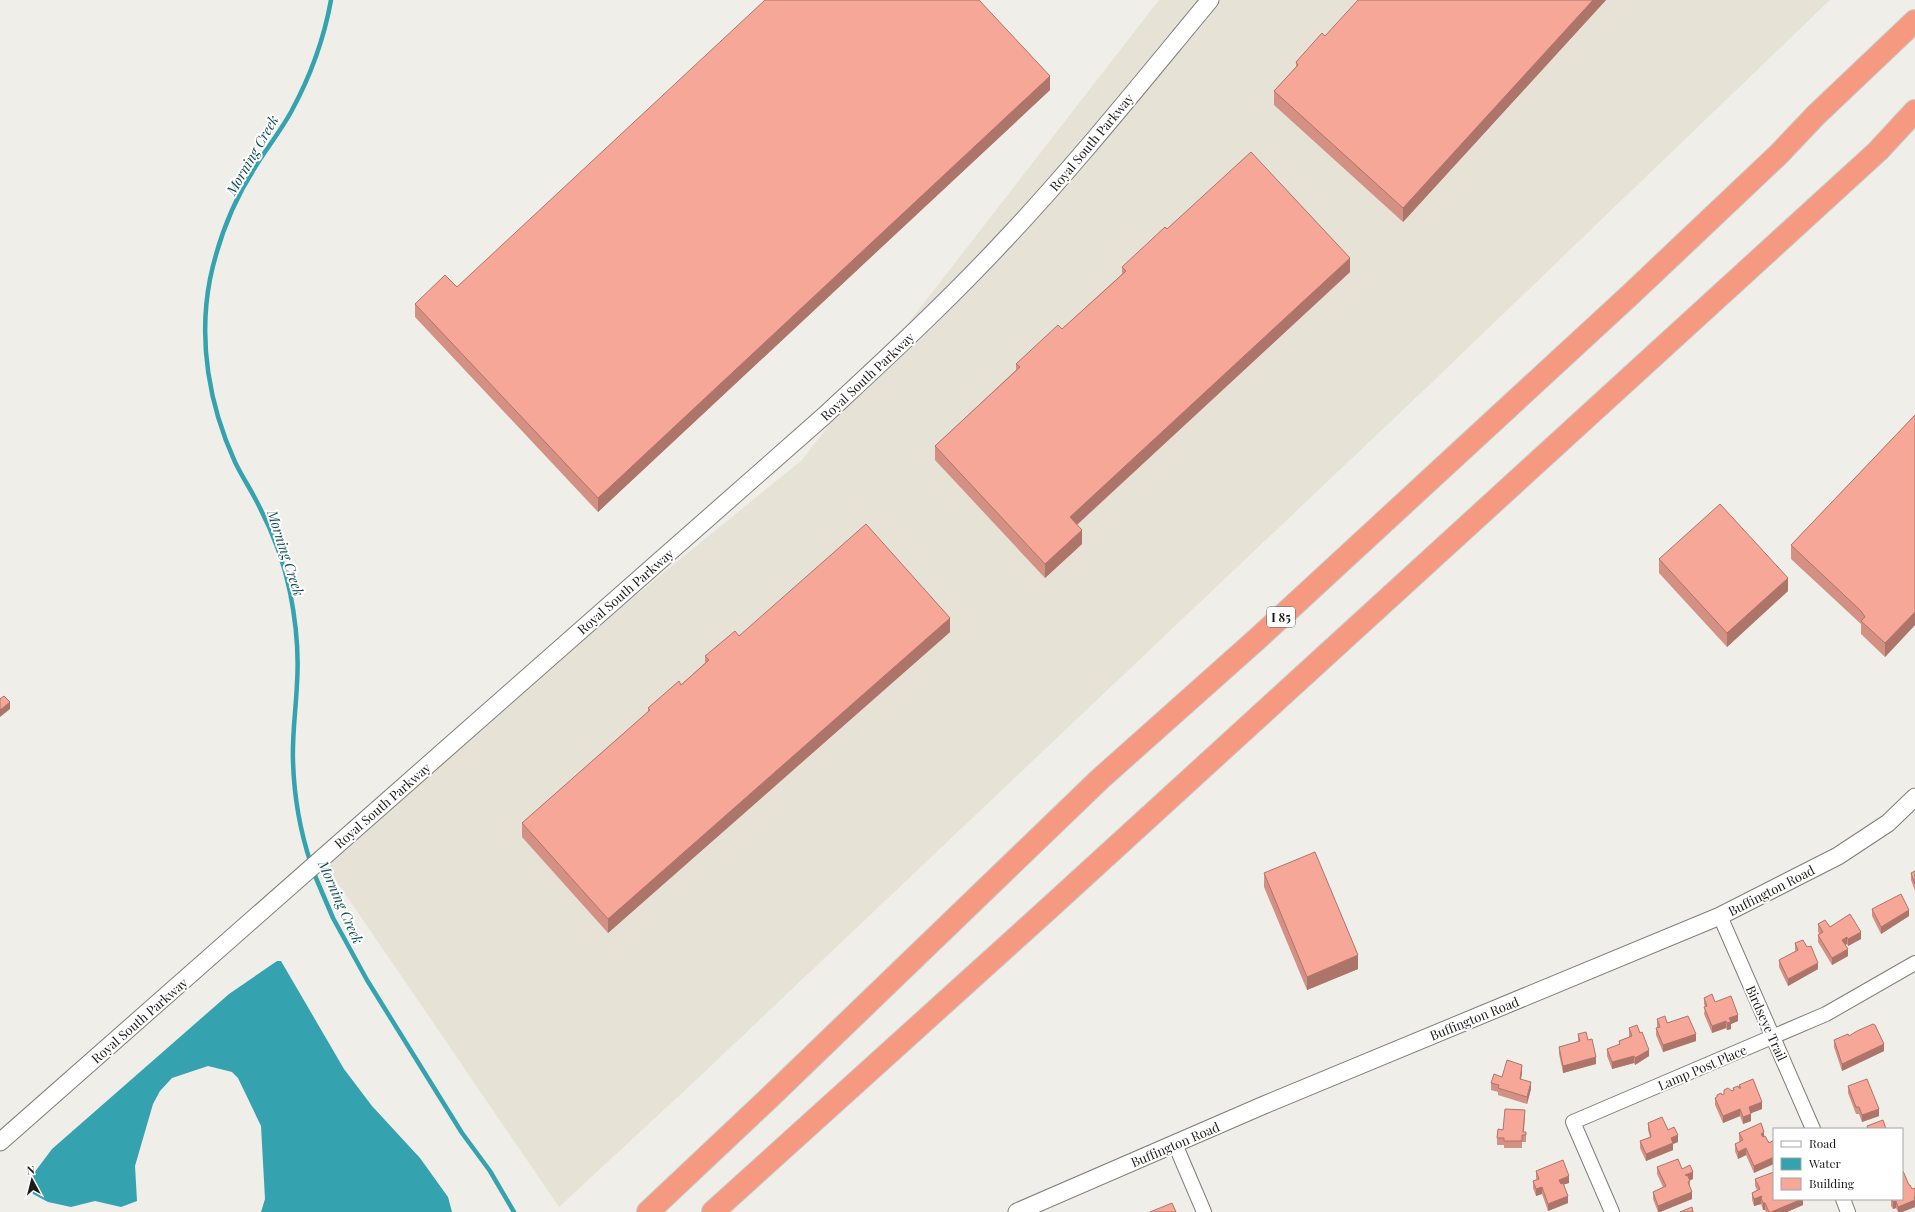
<svg xmlns="http://www.w3.org/2000/svg" width="1915" height="1212" viewBox="0 0 1915 1212" font-family="'Playfair Display',serif">
	<style>
		.built { fill: #e7e2d6 }
		.water { fill: #35a2af }
		.lines { fill: none; stroke-linecap: round; stroke-linejoin: round }
		.stream { stroke: #35a2af; stroke-width: 4.5 }
		.minor-casing { stroke: #7f7d78; stroke-width: 16 }
		.tertiary-casing { stroke: #7f7d78; stroke-width: 19 }
		.motorway-casing { stroke: #c9c8c8; stroke-width: 24 }
		.minor { stroke: #fff; stroke-width: 14 }
		.tertiary { stroke: #fff; stroke-width: 17 }
		.motorway { stroke: #f59980; stroke-width: 22 }
		.wall { fill: #d49083 }
		.shaded-wall { fill: #ad756a }
		.building { fill: #f7a798; stroke: #ad756a }
		.labels { text-anchor: middle; dominant-baseline: central; stroke-width: 4; stroke-linejoin: round; paint-order: stroke }
		.shield { fill: #fff; stroke: #605f5e; stroke-width: 1 }
		.shield-label { font-size: 12px; font-weight: bold; fill: #1c1b19 }
		.street-label { font-size: 13px; fill: #1c1b19; stroke: #fff }
		.water-label { font-size: 14px; font-style: italic; fill: #0f4d55; stroke: #fff }
	</style>
	<rect width="100%" height="100%" fill="#f0eee9"/>
	<!-- built -->
	<path class="built" d="M1159,0H1830L1425,389L696,1080L559,1207L318,854L802,460Z"/>
	<!-- water -->
	<path class="water" d="M277,961H281L344,1069L372,1106L420,1158L448,1197L452,1212H261L265,1199L261,1126L238,1078L232,1072L208,1066L172,1078L160,1091L153,1104L135,1166L137,1201L121,1207L95,1201L71,1207L48,1202L33,1194L29,1186L31,1177L52,1149L229,994Z"/>
	<g class="lines">
		<!-- stream -->
		<path class="stream" d="M311,864C300,831 294,796 293,761C292,735 296,709 297,683C299,653 296,622 290,592C284,562 273,533 259,506C252,491 242,477 235,462C209,405 198,341 210,279C218,241 233,202 254,169C266,149 280,132 291,112C310,77 324,39 331,0
			M313,871L333,918L367,980L462,1133L490,1171L514,1212"/>
		<defs>
			<path id="minor" d="M1720,916L1813,1129
				M1175,1144L1204,1212
				M1843,1199L1848,1212
				M1612,1212L1573,1122L1826,1014L1915,963"/>
			<path id="tertiary" d="M0,1142L824,416C884,360 944,305 1000,245C1074,167 1141,83 1210,0
				M1017,1212L1264,1105L1720,916L1838,856L1888,823L1915,797"/>
			<path id="motorway" d="M648,1212L769,1098L1100,779L1256,640L1630,295L1779,154L1816,115L1915,21
				M713,1212L1047,910L1878,151L1915,111"/>
		</defs>
		<!-- minor casing -->
		<use href="#minor" class="minor-casing"/>
		<!-- tertiary casing -->
		<use href="#tertiary" class="tertiary-casing"/>
		<!-- motorway casing -->
		<use href="#motorway" class="motorway-casing"/>
		<!-- minor -->
		<use href="#minor" class="minor"/>
		<!-- tertiary -->
		<use href="#tertiary" class="tertiary"/>
		<!-- motorway -->
		<use href="#motorway" class="motorway"/>
	</g>
	<!-- wall -->
	<path class="wall" d="M1606,0L1403,222L1274,105V91L1296,67V62L1325,36Z
		M1050,90L598,512L415,317V304L457,287Z
		M1167,229L1350,272L1077,525L1082,544L1045,578L935,460V446L1016,370V364L1062,329L1122,274V267Z
		M1915,415V625L1885,657L1861,634V624L1791,559V545Z
		M1659,559L1788,591L1727,647L1659,573Z
		M950,632L608,933L522,837V823L648,712V708L681,685L705,663V656L739,636Z
		M1915,871V891L1911,880V873Z
		M1264,873L1358,969L1307,990L1264,887Z
		M1872,909L1909,916L1881,934L1872,916Z
		M1818,924L1830,927L1861,939L1848,946L1847,944L1845,945L1848,956L1832,965L1818,942V935L1819,934L1818,931Z
		M1795,943L1818,969L1788,986L1779,967V960L1796,951L1795,950Z
		M1704,998L1715,1002L1738,1021L1731,1024V1029L1727,1030L1726,1028L1712,1033L1704,1014L1705,1007L1704,1004Z
		M1657,1019L1667,1023L1696,1041L1663,1052L1656,1035V1028H1657Z
		M1629,1028L1649,1056L1635,1065L1634,1063L1612,1069L1607,1056V1049L1619,1045V1041L1629,1037Z
		M1578,1034L1588,1040L1596,1064L1563,1073L1559,1054V1047L1578,1042Z
		M1849,1036L1884,1051L1842,1071L1834,1047V1040Z
		M1522,1072L1521,1079L1531,1089L1527,1104L1498,1095V1092L1491,1090V1083L1502,1077Z
		M1739,1085L1762,1109L1751,1113V1121L1743,1124L1740,1116L1723,1123L1715,1105V1098L1717,1097V1095H1722L1733,1091V1088H1739Z
		M1848,1086L1879,1116L1862,1122L1859,1114H1856L1848,1093Z
		M1525,1117L1524,1132H1526V1142H1522V1148H1504V1145H1497V1138Z
		M1648,1123L1668,1130L1678,1142L1673,1144V1150L1646,1161L1640,1148V1141L1650,1137L1648,1130Z
		M1739,1133L1764,1136L1769,1143L1754,1173L1746,1155L1738,1159L1735,1151V1144L1740,1142L1739,1140Z
		M1657,1167L1682,1169L1693,1179L1690,1180V1187L1692,1199L1660,1212H1658L1653,1199V1192L1663,1187L1657,1174Z
		M1536,1171L1569,1183L1564,1184L1568,1203L1548,1211L1542,1194L1536,1196L1533,1188V1181L1537,1180L1536,1178Z
		M1755,1179L1774,1199H1803V1205L1787,1212H1766L1765,1210H1763L1761,1204L1754,1206L1752,1200V1193L1757,1190L1755,1186Z
		M1891,1199H1902L1915,1204V1207L1902,1212H1898L1896,1208L1893,1209L1891,1206Z"/>
	<!-- shaded-wall -->
	<path class="shaded-wall" d="M1593,0H1606L1403,222V208Z
		M1050,76V90L598,512V498Z
		M1350,258V272L1070,531V517Z
		M1082,530V544L1045,578V564Z
		M1788,578V591L1727,647V633Z
		M1915,612V625L1885,657V643Z
		M950,618V632L608,933V919Z
		M10,702V709L0,717V710Z
		M1909,910V916L1881,934V927Z
		M1861,932V939L1848,946V939Z
		M1847,937V944L1842,947V940Z
		M1848,949V956L1832,965V958Z
		M1358,955V969L1307,990V977Z
		M1818,963V969L1788,986V979Z
		M1738,1015V1021L1731,1024V1029L1727,1030V1023L1729,1018Z
		M1726,1021V1028L1712,1033V1026Z
		M1696,1034V1041L1663,1052V1045Z
		M1884,1044V1051L1842,1071V1064Z
		M1649,1050V1056L1635,1065V1058Z
		M1634,1056V1063L1612,1069V1062Z
		M1596,1057V1064L1563,1073V1066Z
		M1522,1065V1072L1520,1086V1079Z
		M1531,1082V1089L1527,1104V1097Z
		M1762,1102V1109L1749,1114V1107Z
		M1740,1109V1116L1723,1123V1116Z
		M1879,1109V1116L1862,1122V1115Z
		M1751,1114V1121L1743,1124V1117Z
		M1764,1132V1139L1761,1141V1134Z
		M1678,1135V1142L1673,1144V1150L1646,1161V1154L1671,1138Z
		M1746,1148V1155L1738,1159V1152Z
		M1774,1157V1164L1754,1173V1166Z
		M1693,1172V1179L1685,1182V1175Z
		M1569,1176V1183L1559,1186V1180Z
		M1542,1187V1194L1536,1196V1189Z
		M1692,1192V1199L1660,1212H1658V1206Z
		M1568,1196V1203L1548,1211V1204Z
		M1762,1196L1761,1198V1204L1754,1206V1199Z
		M1914,1197H1915V1207L1902,1212H1898V1207Z
		M1802,1199H1803V1205L1787,1212H1771Z
		M1896,1201V1208L1893,1209V1202Z
		M1763,1203H1765V1210H1763Z"/>
	<!-- building -->
	<path class="building" d="M765,0H979L1050,76L598,498L415,304L445,275L457,287Z
		M1358,0H1593L1403,208L1274,91L1298,65L1296,62L1322,33L1325,36Z
		M1251,152L1350,258L1070,517L1082,530L1045,564L935,446L1020,367L1016,364L1058,325L1062,329L1126,271L1122,267L1165,227L1167,229Z
		M1915,415V612L1885,643L1861,621L1865,617L1861,611L1791,545Z
		M1720,504L1788,578L1727,633L1659,559Z
		M866,524L950,618L608,919L522,823L650,710L648,708L679,681L681,685L709,660L705,656L735,631L739,636Z
		M4,696L10,702L0,710V699Z
		M1315,852L1358,955L1307,977L1264,873Z
		M1915,871V884L1911,873Z
		M1901,894L1909,910L1881,927L1872,909Z
		M1850,914L1861,932L1848,939L1847,937L1842,940L1848,949L1832,958L1818,935L1823,932L1818,924L1825,920L1830,927Z
		M1803,940L1807,947L1811,946L1818,963L1788,979L1779,960L1798,950L1795,943Z
		M1712,994L1715,1002L1731,996L1738,1015L1729,1018L1731,1022L1727,1023L1726,1021L1712,1026L1704,1007L1707,1006L1704,998Z
		M1665,1016L1667,1023L1688,1016L1696,1034L1663,1045L1656,1028L1660,1027L1657,1019Z
		M1873,1024L1875,1025L1884,1044L1842,1064L1834,1040L1848,1034L1849,1036L1857,1031Z
		M1637,1025L1640,1033L1642,1032L1649,1050L1635,1058L1634,1056L1612,1062L1607,1049L1620,1044L1619,1041L1632,1036L1629,1028Z
		M1586,1032L1588,1040L1592,1039L1596,1057L1563,1066L1559,1047L1580,1041L1578,1034Z
		M1507,1060L1522,1065L1520,1079L1531,1082L1527,1097L1498,1088L1499,1085L1491,1083L1494,1074L1502,1077Z
		M1753,1079L1762,1102L1749,1107L1751,1114L1743,1117L1740,1109L1723,1116L1715,1098L1717,1097V1095L1721,1093L1722,1095L1724,1094V1090L1728,1088L1732,1091L1734,1090L1733,1088L1738,1086L1739,1088H1741L1739,1085Z
		M1867,1079L1879,1109L1862,1115L1859,1107H1856L1848,1086Z
		M1505,1109L1525,1110L1523,1132H1526V1135H1522V1141H1504V1138H1497L1498,1129L1503,1130Z
		M1662,1117L1668,1130L1674,1127L1678,1135L1671,1138L1673,1143L1646,1154L1640,1141L1651,1137L1648,1123Z
		M1883,1120L1886,1129H1868L1867,1126Z
		M1761,1123L1764,1132L1761,1134L1763,1137L1765,1136L1769,1143L1774,1140V1157L1754,1166L1746,1148L1738,1152L1735,1144L1743,1140L1739,1133Z
		M1678,1159L1682,1169L1690,1165L1693,1172L1685,1175L1688,1176L1690,1181L1688,1182L1692,1192L1658,1206L1653,1192L1666,1186L1657,1167Z
		M1563,1160L1569,1176L1559,1180L1561,1184L1563,1183L1568,1196L1548,1204L1542,1187L1536,1189L1533,1181L1539,1179L1536,1171Z
		M1902,1171H1903L1909,1185H1910L1912,1189L1915,1188V1197H1914L1915,1200L1898,1207L1896,1201L1893,1202L1891,1199H1902Z
		M1774,1172V1199H1802L1771,1212H1769L1765,1203H1763L1761,1198L1762,1196L1754,1199L1752,1193L1760,1189L1755,1179Z
		M1172,1203L1176,1212H1150Z
		M1692,1207L1693,1212H1680Z"/>
	<g class="labels">
		<!-- shield labels -->
		<rect class="shield" x="1267" y="607" width="28" height="20" rx="3"/>
		<g class="shield-label">
			<text x="1281" y="617">I 85</text>
		</g>
		<!-- street labels -->
		<g class="street-label">
			<text transform="translate(1091 142) rotate(-50)">Royal South Parkway</text>
			<text transform="translate(867 376) rotate(-43)">Royal South Parkway</text>
			<text transform="translate(625 591) rotate(-41)">Royal South Parkway</text>
			<text transform="translate(382 805) rotate(-41)">Royal South Parkway</text>
			<text transform="translate(1771 890) rotate(-27)">Buffington Road</text>
			<text transform="translate(1474 1018) rotate(-22)">Buffington Road</text>
			<text transform="translate(139 1020) rotate(-41)">Royal South Parkway</text>
			<text transform="translate(1767 1023) rotate(66)">Birdseye Trail</text>
			<text transform="translate(1702 1067) rotate(-23)">Lamp Post Place</text>
			<text transform="translate(1175 1144) rotate(-23)">Buffington Road</text>
		</g>
		<!-- water labels -->
		<g class="water-label">
			<text transform="translate(252 155) rotate(-60)">Morning Creek</text>
			<text transform="translate(286 553) rotate(72)">Morning Creek</text>
			<text transform="translate(341 902) rotate(66)">Morning Creek</text>
		</g>
	</g>
	<!-- legend -->
	<rect x="1773" y="1128" width="130" height="72" fill="#ffffff" stroke="#a4a4a3"/>
	<rect x="1781" y="1141" width="20" height="6" fill="#ffffff" stroke="#a4a4a3"/>
	<text x="1809" y="1148" font-size="12" fill="#1c1b19">Road</text>
	<rect x="1781" y="1158" width="20" height="12" fill="#35a2af" stroke="#a4a4a3"/>
	<text x="1809" y="1168" font-size="12" fill="#1c1b19">Water</text>
	<rect x="1781" y="1178" width="20" height="12" fill="#f7a798" stroke="#a4a4a3"/>
	<text x="1809" y="1188" font-size="12" fill="#1c1b19">Building</text>
	<!-- north arrow -->
	<g transform="translate(32 1180) rotate(353)" stroke="#ffffff" stroke-width="3" paint-order="stroke">
	<path d="M0-3L7 15L0 10L-7 15Z" fill="#1c1b19"/>
	<text y="-6" font-size="11" font-weight="bold" text-anchor="middle" fill="#1c1b19">N</text>
	</g>
</svg>
